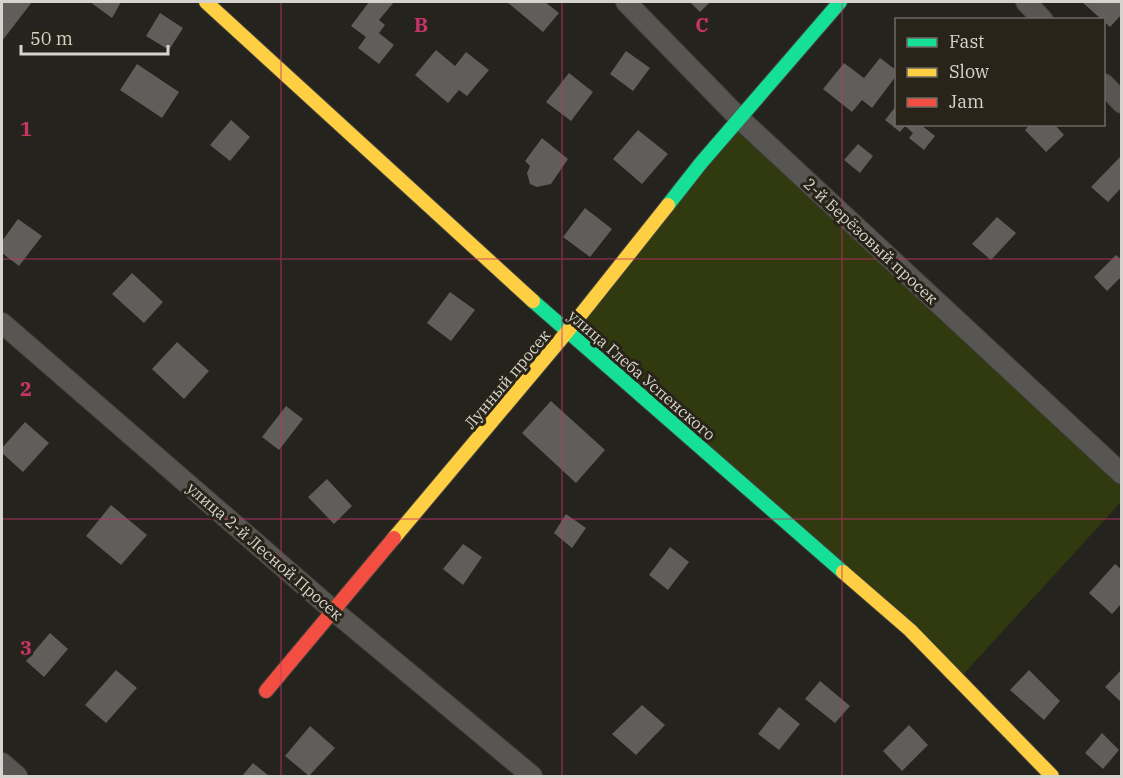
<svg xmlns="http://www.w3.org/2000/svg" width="1123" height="778" viewBox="0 0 1123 778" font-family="'IBM Plex Serif',serif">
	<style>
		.green { fill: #31390f }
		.building { fill: #605d5a }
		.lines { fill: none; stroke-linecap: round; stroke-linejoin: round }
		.street-casing { stroke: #41403b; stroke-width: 22 }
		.fast-casing { stroke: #41403b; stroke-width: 16 }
		.slow-casing { stroke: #41403b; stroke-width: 16 }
		.jam-casing { stroke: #41403b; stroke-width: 16 }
		.street { stroke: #585652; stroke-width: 20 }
		.fast { stroke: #16e098; stroke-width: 14 }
		.slow { stroke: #ffcf43; stroke-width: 14 }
		.jam { stroke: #f24e42; stroke-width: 14 }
		.grid { fill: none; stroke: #c5346c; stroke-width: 1.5; stroke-opacity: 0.55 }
		.labels { text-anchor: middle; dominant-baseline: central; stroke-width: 6; stroke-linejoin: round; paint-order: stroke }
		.street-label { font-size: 16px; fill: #d5d3cc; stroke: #28241a }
		.grid-label { font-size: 20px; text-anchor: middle; font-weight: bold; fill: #c5346c; stroke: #28241a; stroke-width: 6; stroke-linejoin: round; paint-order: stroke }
	</style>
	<rect width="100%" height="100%" fill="#24231e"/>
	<!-- green -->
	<path class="green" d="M739,118L1121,474V502L958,680L567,332Z"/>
	<!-- building -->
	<path class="building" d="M2,2H32L2,41Z
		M90,2H121L112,18Z
		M369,2H394L379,20L385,25L379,33L394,45L379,64L358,48L366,37L351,26Z
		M507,2H545L559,13L543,32Z
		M690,2H710L700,12Z
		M1082,2H1122V14L1110,27Z
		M160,13L183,28L169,50L146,36Z
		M436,50L455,66L466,52L489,70L467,96L459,90L448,103L415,75Z
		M626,51L650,68L633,91L610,74Z
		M880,58L896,70V76L872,108L862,100L852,112L823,89L844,63L864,78Z
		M137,64L179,92L162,118L120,90Z
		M569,73L593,92L571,121L546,102Z
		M896,106V124H920L935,136L924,150L909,138L913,133L905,126L900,132L885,120Z
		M231,120L250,137L230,161L210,145Z
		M1030,124H1054L1064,135L1046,152L1025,130Z
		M638,130L668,154L642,184L613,159Z
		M542,138L568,159L551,184L537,187L530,184L527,173L530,166L525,161Z
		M858,144L873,156L860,173L844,160Z
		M1122,155V187L1108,202L1091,187Z
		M585,208L612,229L590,257L563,237Z
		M997,217L1016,233L991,260L972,244Z
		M18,219L42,236L19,266L2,253V241Z
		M1116,255L1122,260V276L1107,291L1094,277Z
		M132,273L163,302L144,323L112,294Z
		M450,292L475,310L451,341L427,323Z
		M177,342L209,371L184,399L152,369Z
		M551,401L605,450L576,483L522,433Z
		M286,406L303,419L279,450L262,437Z
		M25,422L49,443L23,472L2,453V448Z
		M327,479L352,506L334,524L308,497Z
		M111,505L147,535L121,565L86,536Z
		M566,514L586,528L572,548L554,533Z
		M463,544L482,557L463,585L443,569Z
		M670,547L689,562L668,590L649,575Z
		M1115,564L1122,570V603L1112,614L1089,593Z
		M50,633L68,649L44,677L26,661Z
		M1122,669V703L1105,687Z
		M116,670L137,688L106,723L85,705Z
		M1029,670L1060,701L1044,720L1010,690Z
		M820,681L850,706L835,723L805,699Z
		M642,705L665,725L636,755L612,734Z
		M779,707L800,724L779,750L758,734Z
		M909,725L928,745L902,771L883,751Z
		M310,726L335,748L309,776L285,756Z
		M1102,733L1119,750L1103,769L1085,753Z
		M253,763L269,776H242Z"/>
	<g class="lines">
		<defs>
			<path id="street" d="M626,2L739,118L1122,474
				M1026,2L1043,20
				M1104,84L1122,103
				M2,323L334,611L532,776
				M2,763L17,776"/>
			<path id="fast" d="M668,205L701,163L840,2
				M533,301L843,572"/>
			<path id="slow" d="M206,2L533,301
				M394,538L567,332L668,205
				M843,572L910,630L1052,776"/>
			<path id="jam" d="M266,691L394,538"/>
		</defs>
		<!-- street casing -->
		<use href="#street" class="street-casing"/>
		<!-- fast casing -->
		<use href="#fast" class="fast-casing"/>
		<!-- slow casing -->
		<use href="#slow" class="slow-casing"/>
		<!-- jam casing -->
		<use href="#jam" class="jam-casing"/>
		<!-- street -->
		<use href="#street" class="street"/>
		<!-- fast -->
		<use href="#fast" class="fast"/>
		<!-- slow -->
		<use href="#slow" class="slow"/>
		<!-- jam -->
		<use href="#jam" class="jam"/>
	</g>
	<!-- grid -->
	<path class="grid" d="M281,2V776M562,2V776M842,2V776M2,259H1122M2,519H1122"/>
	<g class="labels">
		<!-- street labels -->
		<g class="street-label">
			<text transform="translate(871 241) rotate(43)">2-й Берёзовый просек</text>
			<text transform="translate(642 375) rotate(41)">улица Глеба Успенского</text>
			<text transform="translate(507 379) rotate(-50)">Лунный просек</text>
			<text transform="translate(265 551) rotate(41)">улица 2-й Лесной Просек</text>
		</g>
	</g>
	<g class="grid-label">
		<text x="421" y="32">B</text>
		<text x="702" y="32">C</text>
		<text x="26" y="136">1</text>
		<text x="26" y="396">2</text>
		<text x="26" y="655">3</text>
	</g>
	<!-- border -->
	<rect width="1123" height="778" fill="none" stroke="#d5d3cc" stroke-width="6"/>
	<!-- legend -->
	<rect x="895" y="18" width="210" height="108" fill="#28241a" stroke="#6d6a61" stroke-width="1.5"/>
	<rect x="907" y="38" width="30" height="9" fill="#16e098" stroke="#6d6a61" stroke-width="1.5"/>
	<text x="949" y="48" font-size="18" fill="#d5d3cc">Fast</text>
	<rect x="907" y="68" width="30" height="9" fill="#ffcf43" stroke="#6d6a61" stroke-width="1.5"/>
	<text x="949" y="78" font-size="18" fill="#d5d3cc">Slow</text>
	<rect x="907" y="98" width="30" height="9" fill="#f24e42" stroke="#6d6a61" stroke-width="1.5"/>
	<text x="949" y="108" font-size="18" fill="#d5d3cc">Jam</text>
	<!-- scale -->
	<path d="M21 45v9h147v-9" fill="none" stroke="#d5d3cc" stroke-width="3"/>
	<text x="30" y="45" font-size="18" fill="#d5d3cc" stroke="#28241a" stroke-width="4.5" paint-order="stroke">50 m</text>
</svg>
